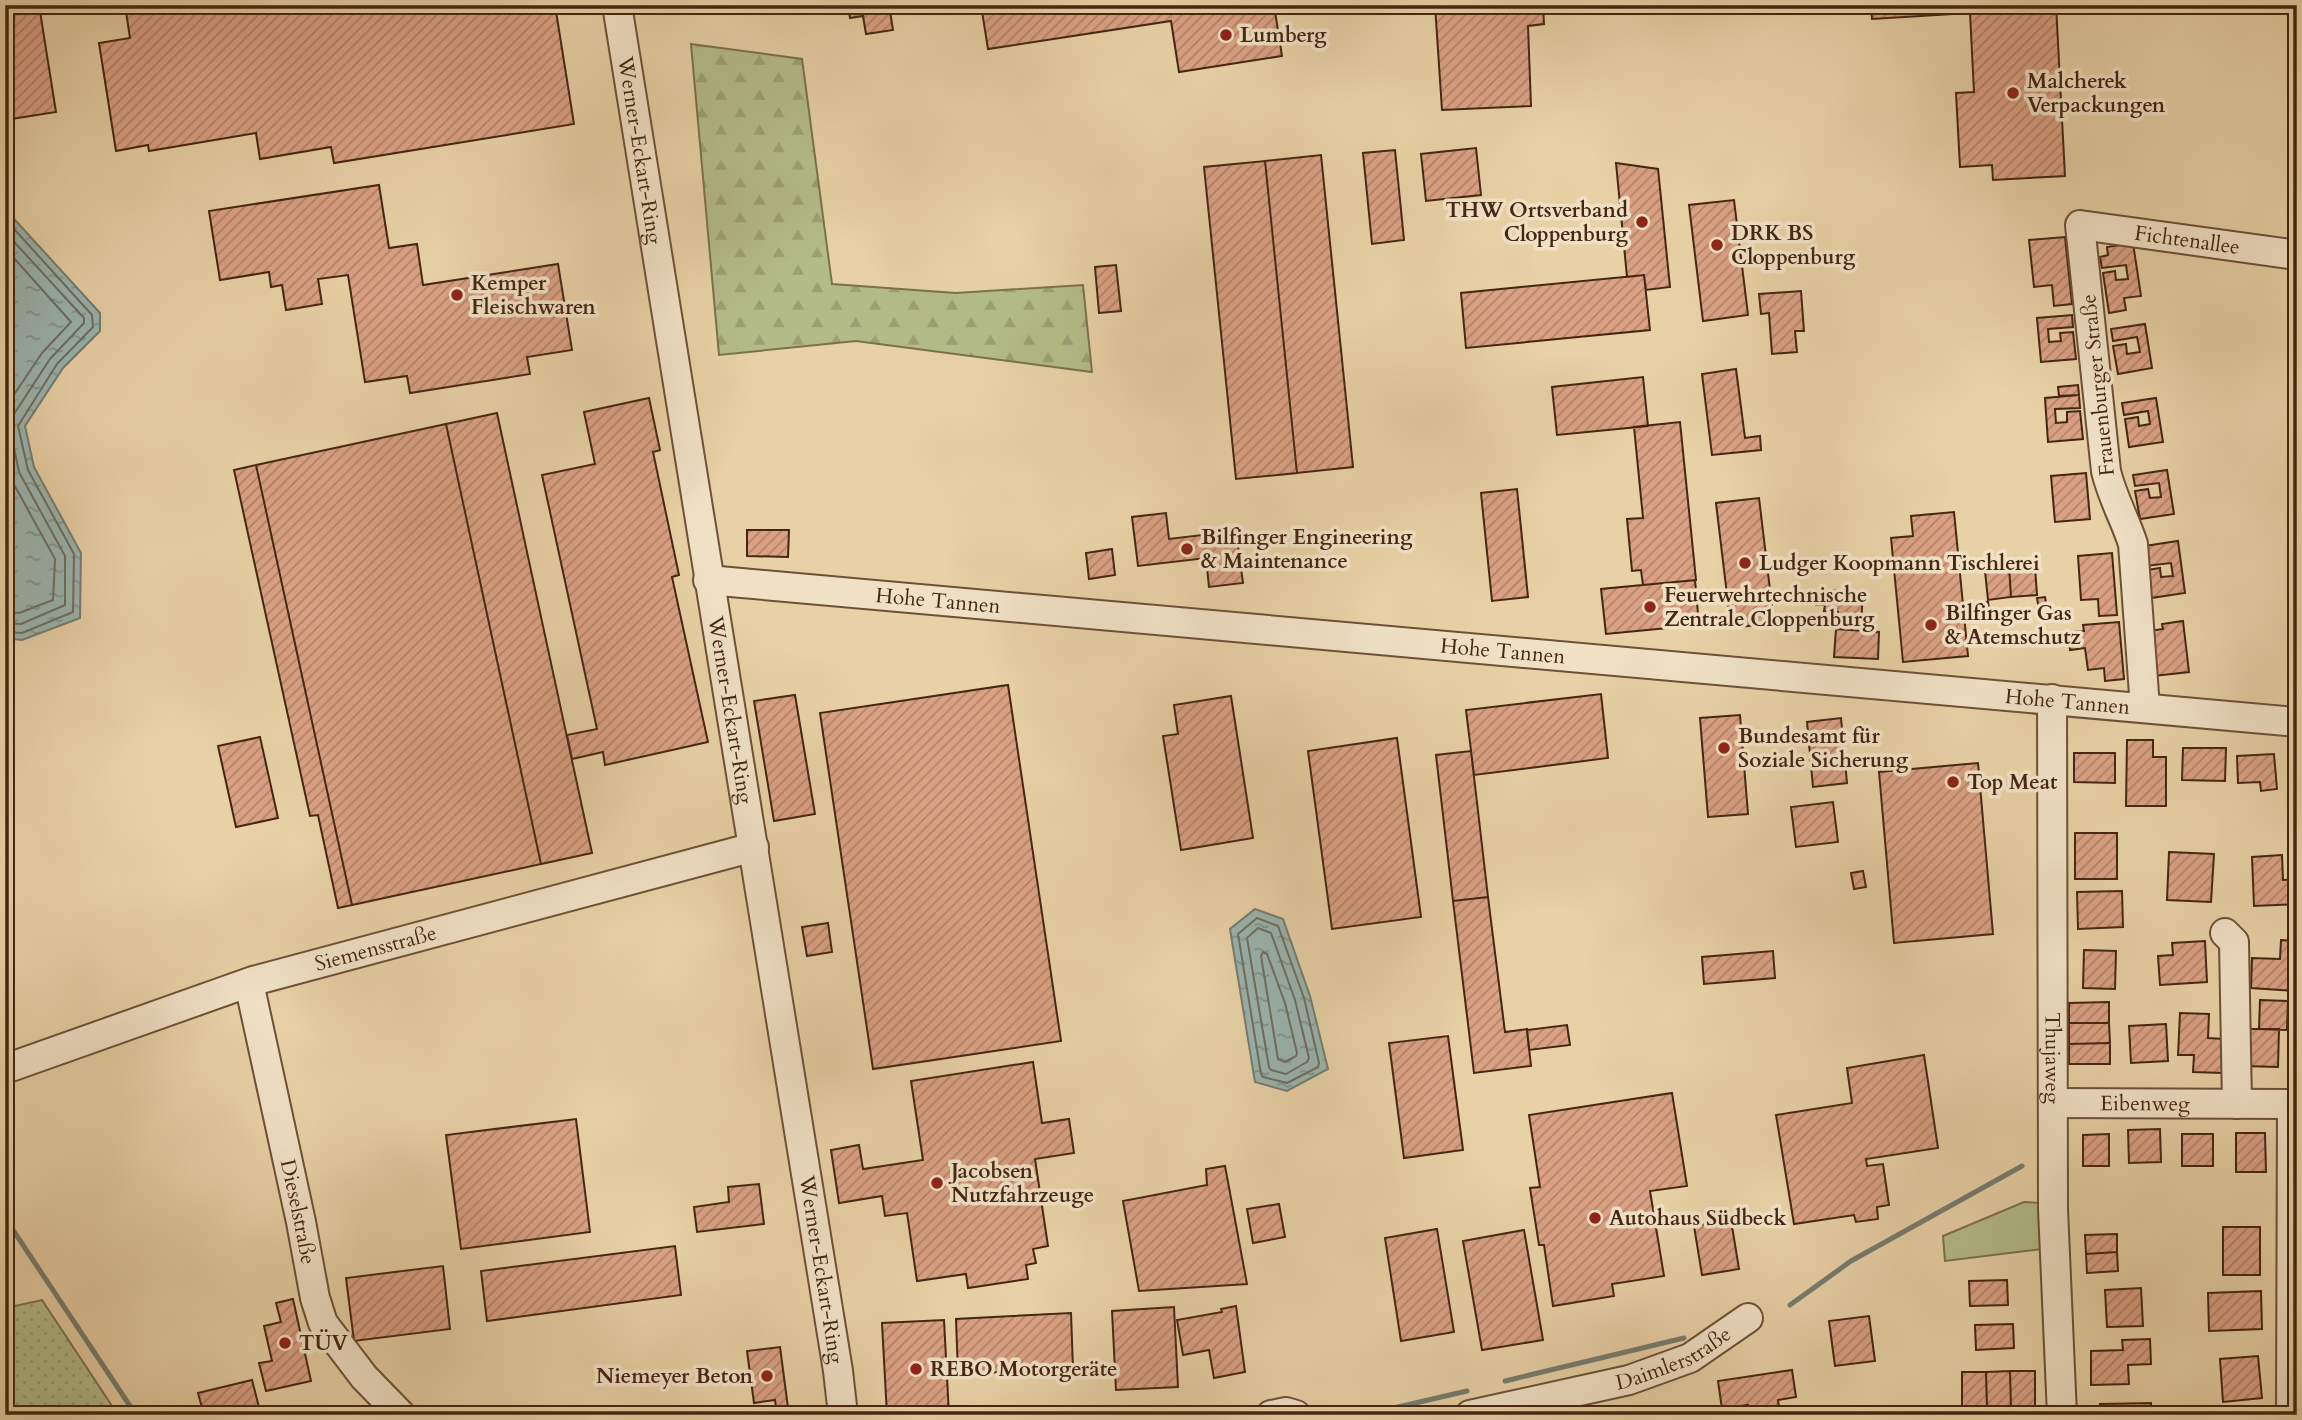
<svg xmlns="http://www.w3.org/2000/svg" width="2302" height="1420" viewBox="0 0 2302 1420" font-family="Cardo,serif">
	<style>
		.grass { fill: url(#grass-dots); stroke: #7c714e; stroke-width: 2 }
		.forest { fill: url(#forest-firs); stroke: #7c714e; stroke-width: 2 }
		.green { fill: #b3bc89; stroke: #7c714e; stroke-width: 2 }
		.water { fill: url(#water-ripples); stroke: #777c70; stroke-width: 2 }
		.lines { fill: none; stroke-linecap: round; stroke-linejoin: round }
		.shore { stroke: #6e6e60; stroke-width: 2 }
		.stream { stroke: #777c70; stroke-width: 5 }
		.building { fill: url(#building-hatch); stroke: #442612; stroke-width: 2 }
		.minor-casing { stroke: #6d5137; stroke-width: 32 }
		.minor { stroke: #f0e1c5; stroke-width: 28 }
		.poi-dot { fill: #8f2418; stroke: #f0e1c5; stroke-width: 2.5 }
		.labels { text-anchor: middle; dominant-baseline: central; stroke-width: 7; stroke-linejoin: round; paint-order: stroke }
		.poi-label { font-size: 21px; font-weight: bold; fill: #442612; stroke: #f0e1c5; text-anchor: start }
		.street-label { font-size: 21px; fill: #442612; stroke: #f0e1c5 }
	</style>
	<defs>
		<pattern id="grass-dots" width="8" height="8" patternUnits="userSpaceOnUse" patternTransform="scale(1.75)"><rect width="8" height="8" fill="#b3bc89"/><path d="M2 2h.1M6 6h.1" fill="none" stroke="#9ba175" stroke-width="1.8" stroke-linecap="round"/></pattern>
		<pattern id="forest-firs" width="22" height="20" patternUnits="userSpaceOnUse" patternTransform="scale(1.75)"><rect width="22" height="20" fill="#b3bc89"/><path d="M5 1l3.5 6h-7zM16 11l3.5 6h-7z" fill="#9ba175"/></pattern>
		<pattern id="water-ripples" width="26" height="14" patternUnits="userSpaceOnUse" patternTransform="scale(1.75)"><rect width="26" height="14" fill="#99b5af"/><path d="M2 4q2-2 4 0t4 0M15 11q2-2 4 0t4 0" fill="none" stroke="#7e938d"/></pattern>
		<pattern id="building-hatch" width="6" height="6" patternUnits="userSpaceOnUse" patternTransform="scale(1.75)"><rect width="6" height="6" fill="#dba184"/><path d="M-1 1l2-2M0 6l6-6M5 7l2-2" fill="none" stroke="#b3836b"/></pattern>
	</defs>
	<rect width="100%" height="100%" fill="#e8d1a6"/>
	<filter id="stains"><feTurbulence type="fractalNoise" baseFrequency=".00286" numOctaves="4"/><feColorMatrix values="0 0 0 0 .2 0 0 0 0 .09 0 0 0 0 .02 0 0 0 .5 -.17"/></filter>
	<radialGradient id="worn" r=".72"><stop offset=".6" stop-color="#630" stop-opacity="0"/><stop offset="1" stop-color="#630" stop-opacity=".3"/></radialGradient>
	<!-- grass -->
	<path class="grass" d="M42,1300L118,1415H5V1308Z"/>
	<!-- forest -->
	<path class="forest" d="M691,44L802,59L832,284L956,293L1083,285L1092,372L856,341L719,355Z"/>
	<!-- green -->
	<path class="green" d="M2024,1202L2041,1203L2042,1249L1945,1261L1943,1236Z"/>
	<!-- water -->
	<path class="water" d="M5,209L100,313V331L63,368L25,426L34,467L81,553L80,618L22,640L5,638Z
		M1255,909L1283,919L1310,996L1328,1069L1287,1091L1255,1082L1230,929Z"/>
	<g class="lines">
		<!-- shore -->
		<path class="shore" d="M5,219L92,315L93,327L57,364L18,426L28,470L74,554L73,612L22,633L5,632
			M5,232L84,318V323L50,359L12,417L10,429L19,472L65,556V605L21,624L5,623
			M5,248L71,322L42,353L5,408
			M5,458L11,479L55,559L53,600L19,613L5,612
			M1257,918L1278,926L1304,998L1319,1063L1318,1067L1287,1083L1263,1077L1261,1074L1238,934Z
			M1258,928L1271,933L1295,1000L1309,1058L1307,1062L1286,1074L1271,1070L1269,1067L1247,938Z
			M1263,952L1267,954L1285,1003L1297,1053L1296,1056L1285,1062L1278,1059L1261,956Z"/>
		<!-- stream -->
		<path class="stream" d="M5,1218L136,1415
			M1790,1305L1851,1261L2022,1166
			M1505,1381L1684,1338
			M1385,1410L1467,1391"/>
	</g>
	<!-- building -->
	<path class="building" d="M5,5H39L56,112L5,120Z
		M125,5H555L574,124L334,163L331,147L260,159L256,133L149,151L148,145L116,151L99,43L130,38Z
		M848,5H889L893,30L866,34L863,16L850,18Z
		M981,5H1274L1282,56L1179,72L1171,21L988,49Z
		M1435,5H1543L1544,24L1528,26L1531,106L1442,110Z
		M1871,5H2056L2065,176L1993,180L1992,165L1960,167L1956,93L1974,92L1970,13L1872,19Z
		M1476,148L1481,195L1426,201L1421,154Z
		M1395,150L1404,240L1372,244L1363,153Z
		M1321,155L1353,467L1297,473L1265,161Z
		M1265,161L1297,473L1236,479L1204,167Z
		M1616,163L1658,169L1670,287L1646,290L1644,275L1627,277Z
		M379,185L389,248L417,244L423,285L558,264L572,350L527,357L530,374L410,393L407,376L365,382L348,275L318,279L322,304L286,310L282,285L271,287L269,272L220,280L209,211Z
		M1734,200L1748,315L1703,321L1689,205Z
		M2065,237L2072,304L2054,306L2052,285L2034,287L2029,240Z
		M2133,243L2141,296L2124,298L2126,310L2109,313L2103,273L2115,271L2116,280L2128,279L2126,265L2102,268L2100,257L2108,255L2107,247Z
		M1116,265L1121,311L1099,313L1095,267Z
		M1644,275L1650,330L1466,348L1461,293Z
		M1801,291L1804,331H1795L1797,352L1772,354L1769,313L1761,314L1759,294Z
		M2072,315L2073,327L2048,329L2049,342L2061,341L2060,333L2073,332L2076,359L2041,362L2037,318Z
		M2145,324L2152,368L2118,374L2113,346L2126,344L2127,354L2140,352L2137,337L2113,341L2111,329Z
		M1736,369L1745,438L1760,436L1761,450L1712,455L1702,374Z
		M1643,377L1648,426L1557,435L1552,387Z
		M2078,385L2079,395L2059,396L2058,387Z
		M2079,395L2080,408L2055,409L2056,423L2067,422V412L2080,411L2083,439L2048,442L2045,398Z
		M649,398L660,450L653,452L679,575L672,577L708,742L605,765L603,752L572,759L567,735L597,729L542,475L595,464L584,412Z
		M2156,398L2163,442L2129,447L2125,419L2138,417L2139,426L2150,424L2148,411L2124,415L2122,403Z
		M497,413L592,853L541,864L446,424Z
		M1680,422L1696,580L1643,585L1641,570L1632,571L1627,519L1643,518L1634,427Z
		M446,424L541,864L352,905L256,465Z
		M256,465L352,905L338,908L318,815L310,816L234,470Z
		M2167,470L2174,514L2140,519L2135,491L2148,489L2150,498L2161,497L2159,483L2135,486L2133,475Z
		M2086,473L2090,519L2055,522L2051,476Z
		M1517,489L1528,597L1492,601L1481,493Z
		M1759,498L1774,623L1731,628L1716,503Z
		M1954,512L1968,656L1903,662L1891,538L1913,536L1911,516Z
		M1166,513L1169,539L1236,531L1243,583L1209,587L1206,558L1138,566L1132,517Z
		M747,530H789L788,557L747,556Z
		M2178,541L2185,593L2151,598L2147,570L2160,568L2161,577L2173,576L2171,563L2146,566L2144,546Z
		M1112,549L1115,575L1089,579L1086,553Z
		M2112,553L2117,615L2099,616L2098,599L2081,600L2078,556Z
		M2009,566H2015L2016,569L2035,567L2037,595L2011,597Z
		M2009,566L2011,597L1988,600L1985,571L2005,569V567Z
		M1695,580L1699,625L1606,634L1601,589Z
		M1828,590L1863,593L1861,624L1837,622L1838,612L1824,611L1825,605H1816L1817,591L1828,592Z
		M2045,597L2046,603L2038,604L2037,598Z
		M1988,602L1989,608L1980,609L1979,603Z
		M2183,621L2189,672L2154,676L2149,631L2163,629L2162,624Z
		M2119,622L2124,679L2105,681L2104,668L2088,670L2085,648L2070,650L2068,632L2084,631L2083,625Z
		M1836,629L1879,632L1878,659L1834,657Z
		M1008,685L1061,1041L873,1069L820,713Z
		M1601,694L1608,758L1474,775L1466,710Z
		M795,695L815,814L774,821L754,701Z
		M1231,696L1253,838L1181,850L1163,736L1178,734L1174,705Z
		M1740,715L1748,814L1708,817L1700,718Z
		M1841,718L1847,783L1813,787L1807,722Z
		M260,737L278,818L236,827L218,746Z
		M1397,738L1421,917L1332,929L1308,751Z
		M2127,740H2153V757H2166V806H2126Z
		M2183,748H2226L2225,781L2182,780Z
		M1471,751L1488,897L1453,901L1436,755Z
		M2074,753H2115V783L2074,782Z
		M2274,754L2277,789L2261,791L2260,782L2238,783L2237,756Z
		M1978,763L1993,934L1894,943L1879,772Z
		M1833,802L1838,842L1796,847L1791,807Z
		M2075,833H2117V879H2075Z
		M2169,852L2214,854L2211,902L2167,900Z
		M2282,855L2283,880L2297,879V904L2254,906L2252,857Z
		M1863,871L1866,887L1854,889L1851,873Z
		M2122,891L2123,927L2078,929L2077,892Z
		M1488,897L1505,1032L1527,1029L1531,1066L1474,1073L1453,901Z
		M828,923L832,952L807,956L802,927Z
		M2281,940L2297,941V991L2251,988L2252,958L2280,959Z
		M2205,941L2207,982L2160,985L2158,956L2173,955L2172,943Z
		M2084,950L2116,951L2115,989L2083,988Z
		M1773,951L1775,978L1704,984L1702,957Z
		M2260,1000L2288,1001L2287,1030L2259,1029Z
		M2109,1002V1023H2069V1003Z
		M2180,1013L2209,1014L2208,1038L2224,1039L2223,1073L2193,1072L2194,1055H2178Z
		M2069,1023H2109L2110,1043L2069,1044Z
		M2166,1024L2168,1061L2131,1063L2129,1026Z
		M1567,1025L1570,1045L1529,1050L1527,1030Z
		M2245,1029H2279L2278,1067L2244,1066Z
		M1448,1036L1463,1150L1404,1158L1389,1043Z
		M2293,1042H2297V1085H2294Z
		M2110,1043V1064H2069V1044Z
		M1924,1055L1938,1148L1866,1159L1867,1166L1883,1164L1889,1205L1877,1207L1878,1219L1856,1222L1854,1215L1794,1224L1776,1115L1852,1103L1847,1068Z
		M1033,1062L1042,1123L1069,1119L1074,1153L1035,1159L1048,1246L1033,1249L1036,1263L1026,1265L1028,1279L968,1288L966,1274L917,1281L907,1213L885,1216L882,1196L839,1203L831,1150L859,1145L863,1169L923,1160L911,1081Z
		M1672,1093L1687,1186L1650,1191L1664,1276L1612,1284L1614,1296L1553,1306L1544,1245H1539L1530,1188L1540,1187L1529,1115Z
		M576,1119L590,1232L461,1249L446,1135Z
		M2160,1129L2161,1162L2129,1163L2128,1130Z
		M2236,1133H2265L2266,1172H2236Z
		M2109,1134V1166H2083V1135Z
		M2182,1134H2213V1166H2182Z
		M1225,1166L1247,1284L1139,1291L1123,1201L1207,1185L1206,1169Z
		M759,1184L764,1224L697,1232L694,1207L729,1202L728,1187Z
		M1279,1204L1285,1237L1253,1243L1247,1209Z
		M1731,1220L1739,1269L1702,1275L1694,1226Z
		M2223,1227H2260V1275H2223Z
		M1437,1229L1454,1332L1401,1341L1385,1238Z
		M1524,1230L1543,1340L1482,1350L1463,1241Z
		M2117,1234V1252L2086,1254L2085,1235Z
		M675,1246L681,1295L487,1321L481,1271Z
		M2117,1252L2118,1271L2087,1273L2086,1254Z
		M443,1266L450,1329L354,1341L346,1278Z
		M2007,1280L2008,1305L1970,1306L1969,1281Z
		M2141,1288L2143,1326L2107,1327L2105,1290Z
		M2261,1291L2262,1329L2209,1331L2208,1293Z
		M293,1299L311,1381L266,1391L259,1363L272,1361L264,1326L281,1322L276,1303Z
		M1236,1306L1245,1372L1214,1378L1209,1350L1183,1355L1177,1320L1222,1312L1221,1309Z
		M1174,1307L1178,1387L1116,1390L1112,1311Z
		M1071,1313L1073,1369L958,1374L956,1319Z
		M1869,1316L1875,1361L1835,1366L1829,1321Z
		M944,1320L949,1415H887L882,1323Z
		M2013,1324L2014,1348L1976,1350L1975,1325Z
		M2150,1339L2151,1364L2128,1365L2129,1384L2091,1385V1351L2123,1350L2122,1340Z
		M780,1347L789,1415H777L775,1400L754,1403L747,1351Z
		M2258,1356L2262,1398L2223,1402L2220,1359Z
		M1792,1370L1796,1397L1778,1400L1780,1415H1750L1748,1405L1722,1409L1718,1381Z
		M2010,1371H2035V1407L2011,1408Z
		M2010,1371L2011,1408H1987L1986,1372Z
		M1962,1372H1986L1987,1408H1962Z
		M252,1380L261,1415H204L198,1393Z
		M2151,1403V1415H2100V1404Z"/>
	<g class="lines">
		<defs>
			<g id="minor">
				<path id="s1" d="M617,5C689,461 765,915 838,1371L843,1415"/>
				<path id="s2" d="M708,580L2297,722"/>
				<path id="s3" d="M2052,699L2053,1209L2062,1415"/>
				<path id="s4" d="M2145,708L2133,544C2125,519 2112,497 2106,471L2080,225L2297,255"/>
				<path d="M2225,933L2234,942L2237,1104"/>
				<path id="s5" d="M249,983L301,1222L315,1298L323,1323L364,1377L401,1415"/>
				<path id="s6" d="M5,1069L253,981L754,847"/>
				<path id="s7" d="M2054,1103L2297,1104"/>
				<path d="M1271,1415L1286,1412L1296,1415"/>
				<path id="s8" d="M1470,1415L1629,1380L1690,1358L1748,1318"/>
				<path d="M2291,1415L2292,1104"/>
			</g>
		</defs>
		<!-- minor casing -->
		<use href="#minor" class="minor-casing"/>
		<!-- minor -->
		<use href="#minor" class="minor"/>
	</g>
	<!-- markers -->
	<g class="poi-dot">
		<circle cx="1226" cy="35" r="7"/>
		<circle cx="2013" cy="93" r="7"/>
		<circle cx="1642" cy="222" r="7"/>
		<circle cx="1717" cy="245" r="7"/>
		<circle cx="457" cy="295" r="7"/>
		<circle cx="1187" cy="549" r="7"/>
		<circle cx="1745" cy="563" r="7"/>
		<circle cx="1650" cy="607" r="7"/>
		<circle cx="1931" cy="625" r="7"/>
		<circle cx="1724" cy="748" r="7"/>
		<circle cx="1953" cy="782" r="7"/>
		<circle cx="937" cy="1183" r="7"/>
		<circle cx="1595" cy="1218" r="7"/>
		<circle cx="285" cy="1343" r="7"/>
		<circle cx="916" cy="1369" r="7"/>
		<circle cx="767" cy="1376" r="7"/>
	</g>
	<g class="labels">
		<!-- poi labels -->
		<g class="poi-label">
			<text x="1240" y="35">Lumberg</text>
			<text x="2027" y="81">Malcherek<tspan x="2027" dy="24">Verpackungen</tspan></text>
			<text x="1628" y="210" text-anchor="end">THW Ortsverband<tspan x="1628" dy="24">Cloppenburg</tspan></text>
			<text x="1731" y="233">DRK BS<tspan x="1731" dy="24">Cloppenburg</tspan></text>
			<text x="471" y="283">Kemper<tspan x="471" dy="24">Fleischwaren</tspan></text>
			<text x="1201" y="537">Bilfinger Engineering<tspan x="1201" dy="24">&amp; Maintenance</tspan></text>
			<text x="1759" y="563">Ludger Koopmann Tischlerei</text>
			<text x="1664" y="595">Feuerwehrtechnische<tspan x="1664" dy="24">Zentrale Cloppenburg</tspan></text>
			<text x="1945" y="613">Bilfinger Gas<tspan x="1945" dy="24">&amp; Atemschutz</tspan></text>
			<text x="1738" y="736">Bundesamt für<tspan x="1738" dy="24">Soziale Sicherung</tspan></text>
			<text x="1967" y="782">Top Meat</text>
			<text x="951" y="1171">Jacobsen<tspan x="951" dy="24">Nutzfahrzeuge</tspan></text>
			<text x="1609" y="1218">Autohaus Südbeck</text>
			<text x="299" y="1343">TÜV</text>
			<text x="930" y="1369">REBO Motorgeräte</text>
			<text x="753" y="1376" text-anchor="end">Niemeyer Beton</text>
		</g>
		<!-- street labels -->
		<g class="street-label">
			<text stroke="none"><textPath href="#s1" startOffset="147">Werner-Eckart-Ring</textPath></text>
			<text stroke="none"><textPath href="#s4" startOffset="598">Fichtenallee</textPath></text>
			<text transform="translate(2098 385) rotate(-96)">Frauenburger Straße</text>
			<text stroke="none"><textPath href="#s2" startOffset="231">Hohe Tannen</textPath></text>
			<text stroke="none"><textPath href="#s2" startOffset="798">Hohe Tannen</textPath></text>
			<text stroke="none"><textPath href="#s2" startOffset="1365">Hohe Tannen</textPath></text>
			<text stroke="none"><textPath href="#s1" startOffset="714">Werner-Eckart-Ring</textPath></text>
			<text stroke="none"><textPath href="#s6" startOffset="390">Siemensstraße</textPath></text>
			<text stroke="none"><textPath href="#s3" startOffset="359">Thujaweg</textPath></text>
			<text stroke="none"><textPath href="#s7" startOffset="91">Eibenweg</textPath></text>
			<text stroke="none"><textPath href="#s5" startOffset="234">Dieselstraße</textPath></text>
			<text stroke="none"><textPath href="#s1" startOffset="1281">Werner-Eckart-Ring</textPath></text>
			<text stroke="none"><textPath href="#s8" startOffset="212">Daimlerstraße</textPath></text>
		</g>
	</g>
	<!-- margin -->
	<rect width="2302" height="1420" fill="none" stroke="#e8d1a6" stroke-width="28"/>
	<rect x="7" y="7" width="2288" height="1406" fill="none" stroke="#442612" stroke-width="3.5"/>
	<rect x="14" y="14" width="2274" height="1392" fill="none" stroke="#442612" stroke-width="2"/>
	<rect width="100%" height="100%" filter="url(#stains)"/>
	<rect width="100%" height="100%" fill="url(#worn)"/>
</svg>
